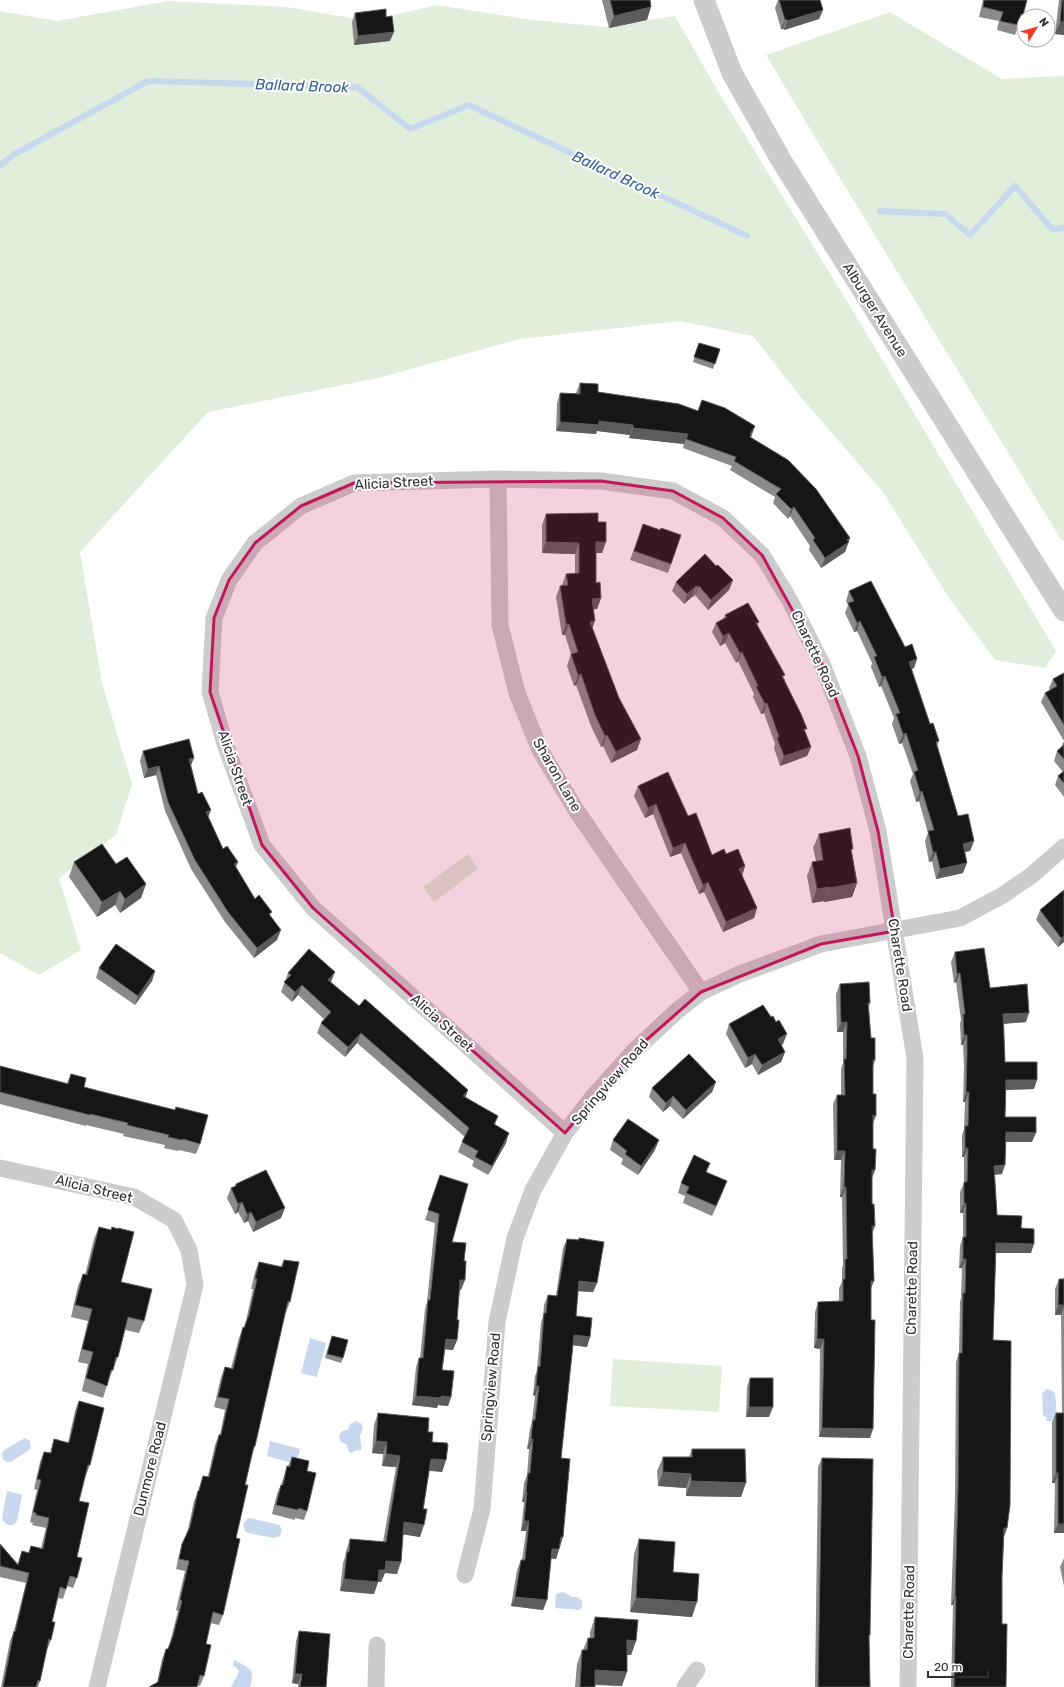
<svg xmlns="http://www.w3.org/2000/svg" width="1064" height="1687" viewBox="0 0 1064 1687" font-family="Rubik,sans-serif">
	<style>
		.green { fill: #e2eedc }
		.water { fill: #c7d8ef }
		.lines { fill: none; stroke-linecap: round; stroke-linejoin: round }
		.stream { stroke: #c7d8ef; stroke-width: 6 }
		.minor { stroke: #ccc; stroke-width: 17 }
		.tertiary { stroke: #ccc; stroke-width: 21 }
		.wall { fill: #8a8a8a }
		.shaded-wall { fill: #5c5c5c }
		.building { fill: #161616; stroke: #5c5c5c }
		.marked { fill: #c2185b; fill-opacity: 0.2; stroke: #c2185b; stroke-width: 3; stroke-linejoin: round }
		.labels { text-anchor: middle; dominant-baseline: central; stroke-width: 4; stroke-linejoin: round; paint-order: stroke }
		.street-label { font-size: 14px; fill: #2f2f2f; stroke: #fff }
		.water-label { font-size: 15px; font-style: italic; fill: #366099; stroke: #fff }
	</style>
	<rect width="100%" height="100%" fill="#fff"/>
	<!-- green -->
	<path class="green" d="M168,1L287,7L368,21L437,5L525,19L604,27L675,16L719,93L850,306L1056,651L1045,668L995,660L949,598L882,491L799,395L753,336L680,321L520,339L378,378L208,412L80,552L102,683L132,784L116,835L59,878L81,950L39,975L0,953V11L57,21Z
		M890,12L1002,79L1064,76V540L1062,541L816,139L766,55Z
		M468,854L478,869L434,902L423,887Z
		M613,1359L722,1366L719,1412L610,1406Z"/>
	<!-- water -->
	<path class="water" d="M310,1338L326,1343L317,1377L301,1373Z
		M1046,1389L1052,1390L1055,1394L1057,1416L1052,1419L1053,1421H1046L1047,1418L1043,1415L1042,1394Z
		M356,1421L362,1424L363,1428L360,1436L361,1446L362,1448L360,1451L357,1450L351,1453L349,1452L347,1445L340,1441C338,1434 341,1430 348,1430L350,1424Z
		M25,1438L30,1441L31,1447L29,1450L11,1462H8L3,1460L2,1453L4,1450Z
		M270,1441L300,1449L296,1464L267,1456Z
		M7,1491L22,1495L17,1521L13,1525H8L3,1521L2,1518Z
		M250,1518L279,1525L282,1529L280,1536L274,1538L248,1533L245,1531L243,1524L247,1519Z
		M563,1592L572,1597C577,1596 580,1598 582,1602V1608L579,1610L555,1608L556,1594Z
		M234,1660C249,1667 256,1670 250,1687H231L239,1672L237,1668L233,1666Z"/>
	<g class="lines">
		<!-- stream -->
		<path class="stream" d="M0,165L13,155L148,81L357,87L410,129L469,105L747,236
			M880,211L945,214L970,235L1015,186L1052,229L1064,228"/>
		<!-- minor -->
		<path class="minor" d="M498,479L500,625L517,693L540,750L576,810L701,992
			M565,1133L313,908L262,845L226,747L210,692L214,618L229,580L255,543L301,506L354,483L498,479L601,481L673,491L723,518L762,555L789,599L822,664L858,756L878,831L915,1058L908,1687
			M0,1168L134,1197L174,1220L189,1250L195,1285L97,1687
			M465,1575L482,1509L497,1322L515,1238L533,1190L565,1133L592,1098L635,1050L678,1010L701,992L740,974L821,944L960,918L1003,895L1032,875L1064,847
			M376,1687L377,1645
			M685,1687L697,1670"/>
		<!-- tertiary -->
		<path class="tertiary" d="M704,0L732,73L781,160L1064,611"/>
	</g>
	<!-- wall -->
	<path class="wall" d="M602,0H650L647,20L609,28Z
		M778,0H820L823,10L819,19L784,30L783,29H781L775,8Z
		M983,0H1027L1023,15L1020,25L1019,24L1015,35L997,30L999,21L979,17Z
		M1059,0H1064V35L1055,34Z
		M355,13L386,17L390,41L354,45L352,22Z
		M699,343L720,349L713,369L693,362Z
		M580,383L598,392L698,411L755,426L751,438L850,538L845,552L821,568L809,550L810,546L790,516L788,519L773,503L775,497L730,470L732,466L683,448L684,444L629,438L630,435L597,431L596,434L556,431L557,403L560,393H576Z
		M546,514L598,522L602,553H596V583L601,598L597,609H593L592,627L637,750L611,763L603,746L601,747L591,726L576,685L574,686L567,666L571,654L565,635H562L556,597L560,586L562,585L566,574H575V554L542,553V525Z
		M643,524L660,530L681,535L668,573L630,560Z
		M716,566L733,580L729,590L708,610L695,595L694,597L693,596L684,604L672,591L676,582Z
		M849,591L917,659L914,668L912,669L930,724L939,741L937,746L958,816L974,841L970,851L964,852L963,873L936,879L932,861L929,862L925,841L928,833L919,801L916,802L910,781L913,774L902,743L899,744L892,724L894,718L881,686L879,687L871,667L872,663L857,631L854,632L845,613L848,605L846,601Z
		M725,615L759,622L757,626L784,678L811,747L807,756L780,766L774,748L775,744L764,713L761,714L753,697L754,694L738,661L736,663L725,643L720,646L712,632L716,623L724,618Z
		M1064,673V741L1041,702L1045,693L1050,690L1049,688L1053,679Z
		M1063,742H1064V797L1055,785L1058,776L1063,772L1054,761L1057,751L1061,748Z
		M143,751L191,766L198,794L211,810L208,817L223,849L238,862L236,867L255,899L270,916L277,940L254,958L225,922L191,869L165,811L156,775L144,778L140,761Z
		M638,786L688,816L712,855L726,854L745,866L742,875L757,908L754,918L723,932L704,892L699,894L681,853L670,857L653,814L645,818L634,796Z
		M819,834L852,853L857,883L852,897L824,902V901L812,903L807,876L812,862L816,861L813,848Z
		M74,862L146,884L141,898L120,913L115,905L97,917L69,877Z
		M1064,890V942L1058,947L1036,920L1040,910Z
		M955,952L990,988L1026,1022L1004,1024L1005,1062L1034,1089L1006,1090L1005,1117L1032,1142H1006L1002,1174L994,1175L997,1215L1021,1228L1031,1253H996L993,1340L1004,1537L1002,1577V1624L1006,1687H951L953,1605H951L955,1496L956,1362L959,1353L960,1302L961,1298L962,1268H959L960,1246L963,1237V1213H960V1192L964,1183V1157H962V1135L964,1129L965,1102H963L964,1066L963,1045H961L960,1023L961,1020L956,982L954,983L951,962Z
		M99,968L155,971L152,981L135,1005L96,978Z
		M288,973L331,982L359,1006L468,1090L465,1097L498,1116L495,1125L506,1143L488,1175L472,1166L474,1161L458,1152L462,1142L465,1137L357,1043L345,1057L317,1033L321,1023L324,1019L298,995L292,1002L281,992Z
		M840,984L870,1003L869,1007L873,1068V1149L875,1170L872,1178V1233L874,1281L871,1288L870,1438L819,1437L820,1349L814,1348L815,1312L818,1302L839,1301V1288L842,1282V1268L843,1265L842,1197H840L841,1160H834L833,1104L837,1095H841V1069L843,1063V1032H837L836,994Z
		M729,1024L783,1044L781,1045L785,1052L781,1062L758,1075L752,1064L745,1068L726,1034Z
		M0,1066L67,1083L71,1074L84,1087L200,1144L196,1154L179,1150L178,1151L164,1148L165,1145L123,1136L124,1134L86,1125V1126L0,1104Z
		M716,1082L712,1092L683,1119L670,1106L663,1112L649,1097L652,1088Z
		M613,1140L655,1150L638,1175L621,1164L623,1159L610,1150Z
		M706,1172L723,1191L712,1216L683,1203L685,1196L678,1193L681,1183Z
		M440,1175L452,1242L461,1290H460L457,1320V1340L453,1350L445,1349L442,1370L451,1397L448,1406L438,1405L437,1408L412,1405L416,1367L419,1358H420L425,1309L427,1302L435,1223L425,1220Z
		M236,1184L281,1218L253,1232L248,1221L244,1223L238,1212L235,1214L227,1198L231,1188L235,1186Z
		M99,1227L121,1282L144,1321L139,1333L125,1330L118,1357L108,1382L103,1398L82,1391L88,1364L78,1362L88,1321L71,1317L78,1286L83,1274L85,1275L94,1239Z
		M579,1238L597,1283L593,1292L578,1291L576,1316L590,1337L587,1347L573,1345L561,1458L560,1547L556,1559L551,1558L547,1600L543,1610L511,1606L517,1570L521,1560H522L526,1531H521L524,1502H522L524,1483L527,1475L529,1449H527L530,1429L532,1421L535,1396L533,1395L535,1376L537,1370L541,1323L543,1316L544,1305L548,1295L556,1296L563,1248L567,1239L578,1240Z
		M284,1260L290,1302L286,1312H285L255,1446L251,1456L245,1485L223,1615L219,1625L210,1623L206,1644L204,1676L200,1686L197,1685L157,1683L162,1659L166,1649H168L169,1646L178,1611L176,1610L185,1571L176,1569L179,1555L187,1534L194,1501L198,1491L203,1476H208L215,1445L219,1435H220L225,1410L214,1407L221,1377L225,1367L231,1368L239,1338L243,1327L244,1328L245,1325L253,1289H251L255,1272L259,1262L281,1267Z
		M1064,1277V1533H1054L1055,1483H1052V1422L1056,1413H1062L1061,1315H1055V1289L1059,1279H1063Z
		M332,1336L343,1358L341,1363L325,1358Z
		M750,1378L769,1417H746L747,1387Z
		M79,1401L90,1465L86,1475H85L79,1501L77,1557V1578L73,1588L67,1586L63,1599L58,1598L52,1622L51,1640L47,1650L40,1681L38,1687H1L10,1641L14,1631L26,1583L0,1577V1544L18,1564L22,1551L28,1553L31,1546L41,1548L46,1528L32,1525L33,1523L30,1522L37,1490L34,1489L40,1462L44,1452L50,1453L54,1439L68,1443L75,1411Z
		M378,1413L428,1432L432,1442L446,1460L442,1472L429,1471L420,1537L403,1534L397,1574L385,1573L381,1582H378L374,1594L340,1591L343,1563L345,1557L346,1551L350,1539L383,1542L396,1467L382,1466L383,1454L372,1453L374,1425Z
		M692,1449L741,1497L686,1496V1488L658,1486L657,1471L663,1457H689Z
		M292,1457L307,1471V1511L304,1520L295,1518V1520L272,1514L277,1494L281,1485L284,1476L287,1466H288Z
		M822,1458L870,1635L869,1638L870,1687H815L818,1467Z
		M639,1539L692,1617L630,1612L634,1554Z
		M1064,1558V1586L1060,1567Z
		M595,1617L636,1641L631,1655H627L622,1686L595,1685V1687H575L577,1664L582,1650H583L588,1638H590V1632Z
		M299,1631L326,1687H298V1684L292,1683L296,1641Z"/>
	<!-- shaded-wall -->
	<path class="shaded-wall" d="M651,7L647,20L609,28L614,16Z
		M823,10L819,19L784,30L787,21Z
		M786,19L783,29H781L785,20Z
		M1060,22H1064V35L1055,34Z
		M394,32L390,41L354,45L358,36Z
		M599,421L633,425L630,435L597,431L596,434L556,431L560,422Z
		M755,426L751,436L750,434Z
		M633,428L688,434L684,444L629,438Z
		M794,507L790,516L788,519L791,509Z
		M850,538L845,552L821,568L825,558Z
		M546,542L579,543L575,554L542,553Z
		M596,542H606L602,553H592Z
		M733,580L729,590L708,610L711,600Z
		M696,586L693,596L684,604L687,594Z
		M699,586L695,595L694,597L697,587Z
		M601,598L597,609L588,610L592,599Z
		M595,621L591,632L590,622Z
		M860,621L857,631L854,632L857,623Z
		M566,624H569L565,635H562Z
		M729,633L725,643L720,646L723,636Z
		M742,652L738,661L736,663L740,653Z
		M917,659L914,668L906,671L909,662Z
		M581,674L576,685L574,686L578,675Z
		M885,676L881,686L879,687L882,677Z
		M767,703L764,713L761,714L765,704Z
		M906,733L902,743L899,744L903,734Z
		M607,735L603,746L601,747L605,736Z
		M641,739L637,750L611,763L616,752Z
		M811,747L807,756L780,766L784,756Z
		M194,758L190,768L189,759Z
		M159,766L156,775L144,778L148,769Z
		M922,791L919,801L916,802L920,792Z
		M656,804L653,814L645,818L648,808Z
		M211,810L207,820L206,812Z
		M974,841L970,851L959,853L963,844Z
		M685,843L681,853L670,857L673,848Z
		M933,852H936L932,861L929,862Z
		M238,862L234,871V864Z
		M967,863L963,873L936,879L940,869Z
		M745,866L742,876L739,869Z
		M708,882L704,892L699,894L703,885Z
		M857,883L852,897L824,902L829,888Z
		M146,884L141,898L120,913L125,899Z
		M829,887L824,901L812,903L817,889Z
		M120,891L115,905L97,917L102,902Z
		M757,908L754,918L723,932L726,922Z
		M281,930L277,940L254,958L257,948Z
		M1064,936V942L1058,947L1061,938Z
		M155,971L152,981L135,1005L138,996Z
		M335,972L331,982L324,989L328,980Z
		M960,973L956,982L954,983L957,974Z
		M302,985L298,995L292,1002L295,992Z
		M1029,1013L1026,1022L1000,1024L1003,1014Z
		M847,1022L843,1032H837L841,1023Z
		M361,1033L357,1043L345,1057L348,1047Z
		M787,1034L783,1044L774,1049L778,1039Z
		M964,1035H967L963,1045H961Z
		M785,1052L781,1062L758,1075L762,1065Z
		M755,1054L752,1064L745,1068L748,1058Z
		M873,1060H875L872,1070Z
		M1006,1080H1037L1034,1089L1003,1090Z
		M716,1082L712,1092L683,1119L686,1110Z
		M468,1090L465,1099L463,1096Z
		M966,1092H969L965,1102H963Z
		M673,1096L670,1106L663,1112L666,1103Z
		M873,1115L876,1116L872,1125Z
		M1006,1132L1036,1133L1032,1142H1002Z
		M509,1133L506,1143L488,1175L492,1166Z
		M659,1140L655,1150L638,1175L641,1166Z
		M965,1148H968L964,1157H962Z
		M837,1151H845L841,1160H834Z
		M1005,1165L1002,1174L990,1175L994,1166Z
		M872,1170H875L871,1180Z
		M727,1181L723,1191L712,1216L716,1206Z
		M844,1187H846L842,1197H840Z
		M242,1202L238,1212L235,1214L238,1204Z
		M964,1203H966L963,1213H960Z
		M285,1208L281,1218L253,1232L256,1222Z
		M251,1212L248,1221L244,1223L247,1214Z
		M872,1226H875L871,1236Z
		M996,1243L1034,1244L1031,1253H993Z
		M963,1259H966L962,1268H959Z
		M460,1280H465L461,1290H457Z
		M579,1281L597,1283L593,1292L576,1291Z
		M871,1281H874L870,1290Z
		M1058,1305H1064V1307L1061,1315H1055Z
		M574,1335L590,1337L587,1347L570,1345Z
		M446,1339L457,1340L453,1350L442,1349Z
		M817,1339H824L820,1349L814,1348Z
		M536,1386H539L535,1396L533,1395Z
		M416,1396H441L451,1397L448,1406L438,1405L437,1408L412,1405Z
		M749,1407H773L769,1417H746Z
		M822,1428L873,1429L870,1438L819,1437Z
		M531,1439H533L529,1449H527Z
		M376,1441L387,1442L383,1454L372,1453Z
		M386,1454L400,1456L396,1467L382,1466Z
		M431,1459L446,1460L442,1472L427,1470Z
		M663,1472L691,1474L686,1488L658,1486Z
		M1056,1473H1058L1055,1483H1052Z
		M691,1481L746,1483L741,1497L686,1496Z
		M526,1492H527L524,1502H522Z
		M524,1521H529L526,1531H521Z
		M404,1522L424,1525L420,1537L400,1534Z
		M1058,1524H1064V1533H1054Z
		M1004,1528H1007L1004,1537Z
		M561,1537H563L560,1547H557Z
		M552,1549H559L556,1559L549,1558Z
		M386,1561L401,1562L397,1574L385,1573L381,1582L375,1581L379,1570Z
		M344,1579L378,1582L374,1594L340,1591Z
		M955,1596H956L953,1605H951Z
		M515,1597L547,1600L543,1610L511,1606Z
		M636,1598L697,1602L692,1617L630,1612Z
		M627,1640L636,1641L631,1655H622Z
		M595,1670L627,1672L622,1686L590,1684Z
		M295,1674H302L298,1684L292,1683Z"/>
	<!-- building -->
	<path class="building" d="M610,0H650L651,7L614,16Z
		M779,0H820L823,10L787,21L786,19L785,20Z
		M984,0H1027L1023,15L1021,14L1018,25L1000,21L1003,12L983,7Z
		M1062,0H1064V22H1060Z
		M386,9V17L392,16L394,32L358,36L355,13Z
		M699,343L720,349L715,364L694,357Z
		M580,383L598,384V392L679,404L698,411L702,400L725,408L755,426L750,434L751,435L750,437L788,460L816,489L850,538L847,540L849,542L825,558L813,540L815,538L794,507L791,509L776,494L781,489L734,461L736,457L686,439L688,434L633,428V425L599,421V425L560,422V393L580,394Z
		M598,513V522H606V542H596V583L600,582L601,598L592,599L595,621L590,622L619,698L641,739L616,752L607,735L605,736L595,715L581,674L578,675L571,654L578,652L569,624H566L560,586L568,585L566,574L579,573V543L546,542V514Z
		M643,524L660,530L661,528L681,535L671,564L634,551Z
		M705,554L716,566L718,565L733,580L711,600L699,586L697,587L696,586L687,594L676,582Z
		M871,581L905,647L912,644L917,659L909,662L930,724L933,723L939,741L936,742L958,816L968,814L974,841L963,844L967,863L940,869L936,852H933L928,831L934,830L922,791L920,792L914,772L918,770L906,733L903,734L896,714L900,713L885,676L882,677L874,657L877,656L860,621L857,623L848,603L854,601L849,591Z
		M748,603L759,622L756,623L785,675L782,676L801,714L807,729H804L811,747L784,756L777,738L779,737L767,703L765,704L756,687L758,686L742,652L740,653L729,633L723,636L716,623L727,617L725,615Z
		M1064,673V725L1045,693L1057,686L1053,679Z
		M189,739L194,758L189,759L198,794L202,792L211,810L206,812L223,849L227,846L238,862L234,864L255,899L259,895L272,912L269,914L281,930L257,948L228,912L195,860L168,802L159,766L148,769L143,751Z
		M1064,745V759L1057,751Z
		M1064,771V783L1058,776Z
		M668,772L688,816L696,813L712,855L724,849L726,854L738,849L745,866L739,869L757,908L726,922L708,882L703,885L685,843L673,848L656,804L648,808L638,786Z
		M850,828L853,849H851L857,883L829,888V887L817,889L812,862L823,860L819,834Z
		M102,844L116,864L127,857L146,884L125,899L120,891L102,902L74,862Z
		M1064,890V936L1061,938L1040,910Z
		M116,944L155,971L138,996L99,968Z
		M984,948L990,988L1027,984L1029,1013L1003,1014L1005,1062H1037V1080H1006L1005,1117H1036V1133L1006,1132L1005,1165L994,1166L997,1215L1022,1216L1021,1228L1034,1229V1244L996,1243L993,1340L1011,1341L1010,1505L1007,1528H1004L1002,1577V1624H1007L1006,1687H954L956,1596H955L958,1487L959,1353H962L963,1293H965L966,1259H963V1237H966V1203H964V1182H967L968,1148H965V1126H968L969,1092H966L967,1056V1035H964L963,1014H965L960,973L957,974L955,952Z
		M309,949L335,972L328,980L359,1006L365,999L468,1090L463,1096L498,1116L494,1124L509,1133L492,1166L475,1157L478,1151L462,1142L469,1128L361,1033L348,1047L321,1023L331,1012L302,985L295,992L284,982L291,975L288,973Z
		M869,982L870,1003H868L871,1038H875V1060H873V1094H876V1116L873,1115V1149H876L875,1170H872V1204H874L875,1226H872L874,1281H871V1320H875L873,1429L822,1428L824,1339H817L818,1302L843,1301V1279H845V1259H847L846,1187H844L845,1151H837V1095H845L844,1059H846L847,1022L841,1023L840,984Z
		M763,1005L771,1017L773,1016L776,1022L779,1020L787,1034L778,1039L785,1052L762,1065L755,1054L748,1058L729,1024Z
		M689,1054L716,1082L686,1110L673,1096L666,1103L652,1088Z
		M0,1066L68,1084L71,1074L86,1078L84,1087L99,1091L175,1110L176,1107L208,1115L200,1144L183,1139L182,1140L168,1137L169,1135L127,1125L128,1123L90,1114V1115L0,1092Z
		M628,1119L659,1140L641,1166L625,1154L627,1151L613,1140Z
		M694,1155L710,1163L706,1172L727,1181L716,1206L686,1193L689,1187L681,1183Z
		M266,1170L285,1208L256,1222L251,1212L247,1214L242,1202L238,1204L231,1188L236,1186V1184Z
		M440,1175L468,1184L452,1242L466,1243L464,1261H466L465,1280H460L457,1320H459L457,1340L446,1339L442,1370L454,1371L451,1397L441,1396V1398L416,1396L419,1358H423L428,1300H430L439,1214L428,1210Z
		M99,1227L111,1230L112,1227L118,1229V1228L134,1232L121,1282L152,1289L144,1321L128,1317L118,1357H116L113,1370H111L107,1386L86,1378L93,1352L82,1349L92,1309L75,1305L83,1274L87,1275Z
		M579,1238L604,1242L597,1283L579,1281L576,1316L592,1318L590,1337L574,1335L561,1458L570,1459L563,1537H561L559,1549H552L547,1600L515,1597L521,1560H525L529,1521H524L527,1492H526L528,1473H530L533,1439H531L533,1420H535L539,1386H536L538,1366L540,1367L544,1313H546L548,1295L557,1296L567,1239L579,1240Z
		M284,1260L299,1262L290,1302L288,1301L255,1446H254L245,1485H248L236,1538L240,1539L223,1615L213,1612L206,1644L211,1645L204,1676L200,1675L197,1687H149L158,1682L166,1649H168L173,1636L182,1601L180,1600L189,1561L179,1559L182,1544L190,1527L198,1491H199L203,1476L209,1477L219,1435H221L229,1399L218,1397L225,1367L233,1369L243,1327L244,1328L249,1315L257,1279H255L259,1262L282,1267Z
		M1059,1279H1064V1305H1058Z
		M332,1336L348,1340L343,1358L327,1354Z
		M750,1378H773V1407H749Z
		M79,1401L104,1408L90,1465H88L79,1501L89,1503L77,1557L82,1558L77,1578L70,1576L66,1589L60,1587L52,1622H55L51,1640L49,1639L40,1681L38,1680L36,1687H3L14,1631L15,1632L29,1573L0,1566V1544L18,1565L22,1551L29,1553L31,1546L43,1549L49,1518L36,1515V1513L33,1512L41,1480L37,1479L44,1452L51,1453L54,1439L69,1443Z
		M378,1413L429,1418L428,1432H433L432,1442L447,1443L448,1445L446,1460L431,1459L423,1509H427L424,1525L404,1522L401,1562L386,1561L385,1570H379L378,1582L344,1579L347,1552H349L350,1539L386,1542L400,1456L386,1454L387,1442L376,1441Z
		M1056,1413H1064V1524H1058V1473H1056Z
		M692,1449H745L746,1483L691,1481V1474L663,1472V1457H692Z
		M292,1457L309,1461L307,1471L316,1473L307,1511L299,1508L298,1510L276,1505L281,1485H283L287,1466L290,1467Z
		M822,1458L873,1459L870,1635H869L870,1687H818Z
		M639,1539L675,1542L673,1572L699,1574L697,1602L636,1598Z
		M595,1617L638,1620L636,1641L627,1640V1672L595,1670V1687H580L582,1650H587L588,1638H594Z
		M299,1631L330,1634L326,1687H300L302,1674H295Z"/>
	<!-- marked area -->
	<path class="marked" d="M601,481L673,491L723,518L762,555L822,664L858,756L878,831L895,931L821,944L701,992L635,1050L565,1133L313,908L262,845L210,692L214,618L229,580L255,543L301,506L354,483Z"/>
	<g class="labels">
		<!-- street labels -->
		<g class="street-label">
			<text transform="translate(875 310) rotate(58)">Alburger Avenue</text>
			<text transform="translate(394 483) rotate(-3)">Alicia Street</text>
			<text transform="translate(815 654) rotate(65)">Charette Road</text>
			<text transform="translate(235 768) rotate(71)">Alicia Street</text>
			<text transform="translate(557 775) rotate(60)">Sharon Lane</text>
			<text transform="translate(900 965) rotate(81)">Charette Road</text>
			<text transform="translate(442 1023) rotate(42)">Alicia Street</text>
			<text transform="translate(610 1082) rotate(-49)">Springview Road</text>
			<text transform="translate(94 1189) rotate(14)">Alicia Street</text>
			<text transform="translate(912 1288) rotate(-89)">Charette Road</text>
			<text transform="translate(491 1387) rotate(-85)">Springview Road</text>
			<text transform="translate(150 1469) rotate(-76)">Dunmore Road</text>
			<text transform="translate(909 1612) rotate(-89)">Charette Road</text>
		</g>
		<!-- water labels -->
		<g class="water-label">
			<text transform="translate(302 86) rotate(2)">Ballard Brook</text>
			<text transform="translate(616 175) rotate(25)">Ballard Brook</text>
		</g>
	</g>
	<!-- north arrow -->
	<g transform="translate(1036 28) rotate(53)"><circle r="19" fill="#ffffff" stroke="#acacac"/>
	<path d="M0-3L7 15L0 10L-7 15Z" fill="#f33b25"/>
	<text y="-6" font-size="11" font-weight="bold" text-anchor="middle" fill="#2f2f2f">N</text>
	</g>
	<!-- scale -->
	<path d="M928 1671v6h60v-6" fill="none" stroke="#2f2f2f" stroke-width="2"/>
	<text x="934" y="1671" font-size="12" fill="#2f2f2f" stroke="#ffffff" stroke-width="3" paint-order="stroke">20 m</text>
</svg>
